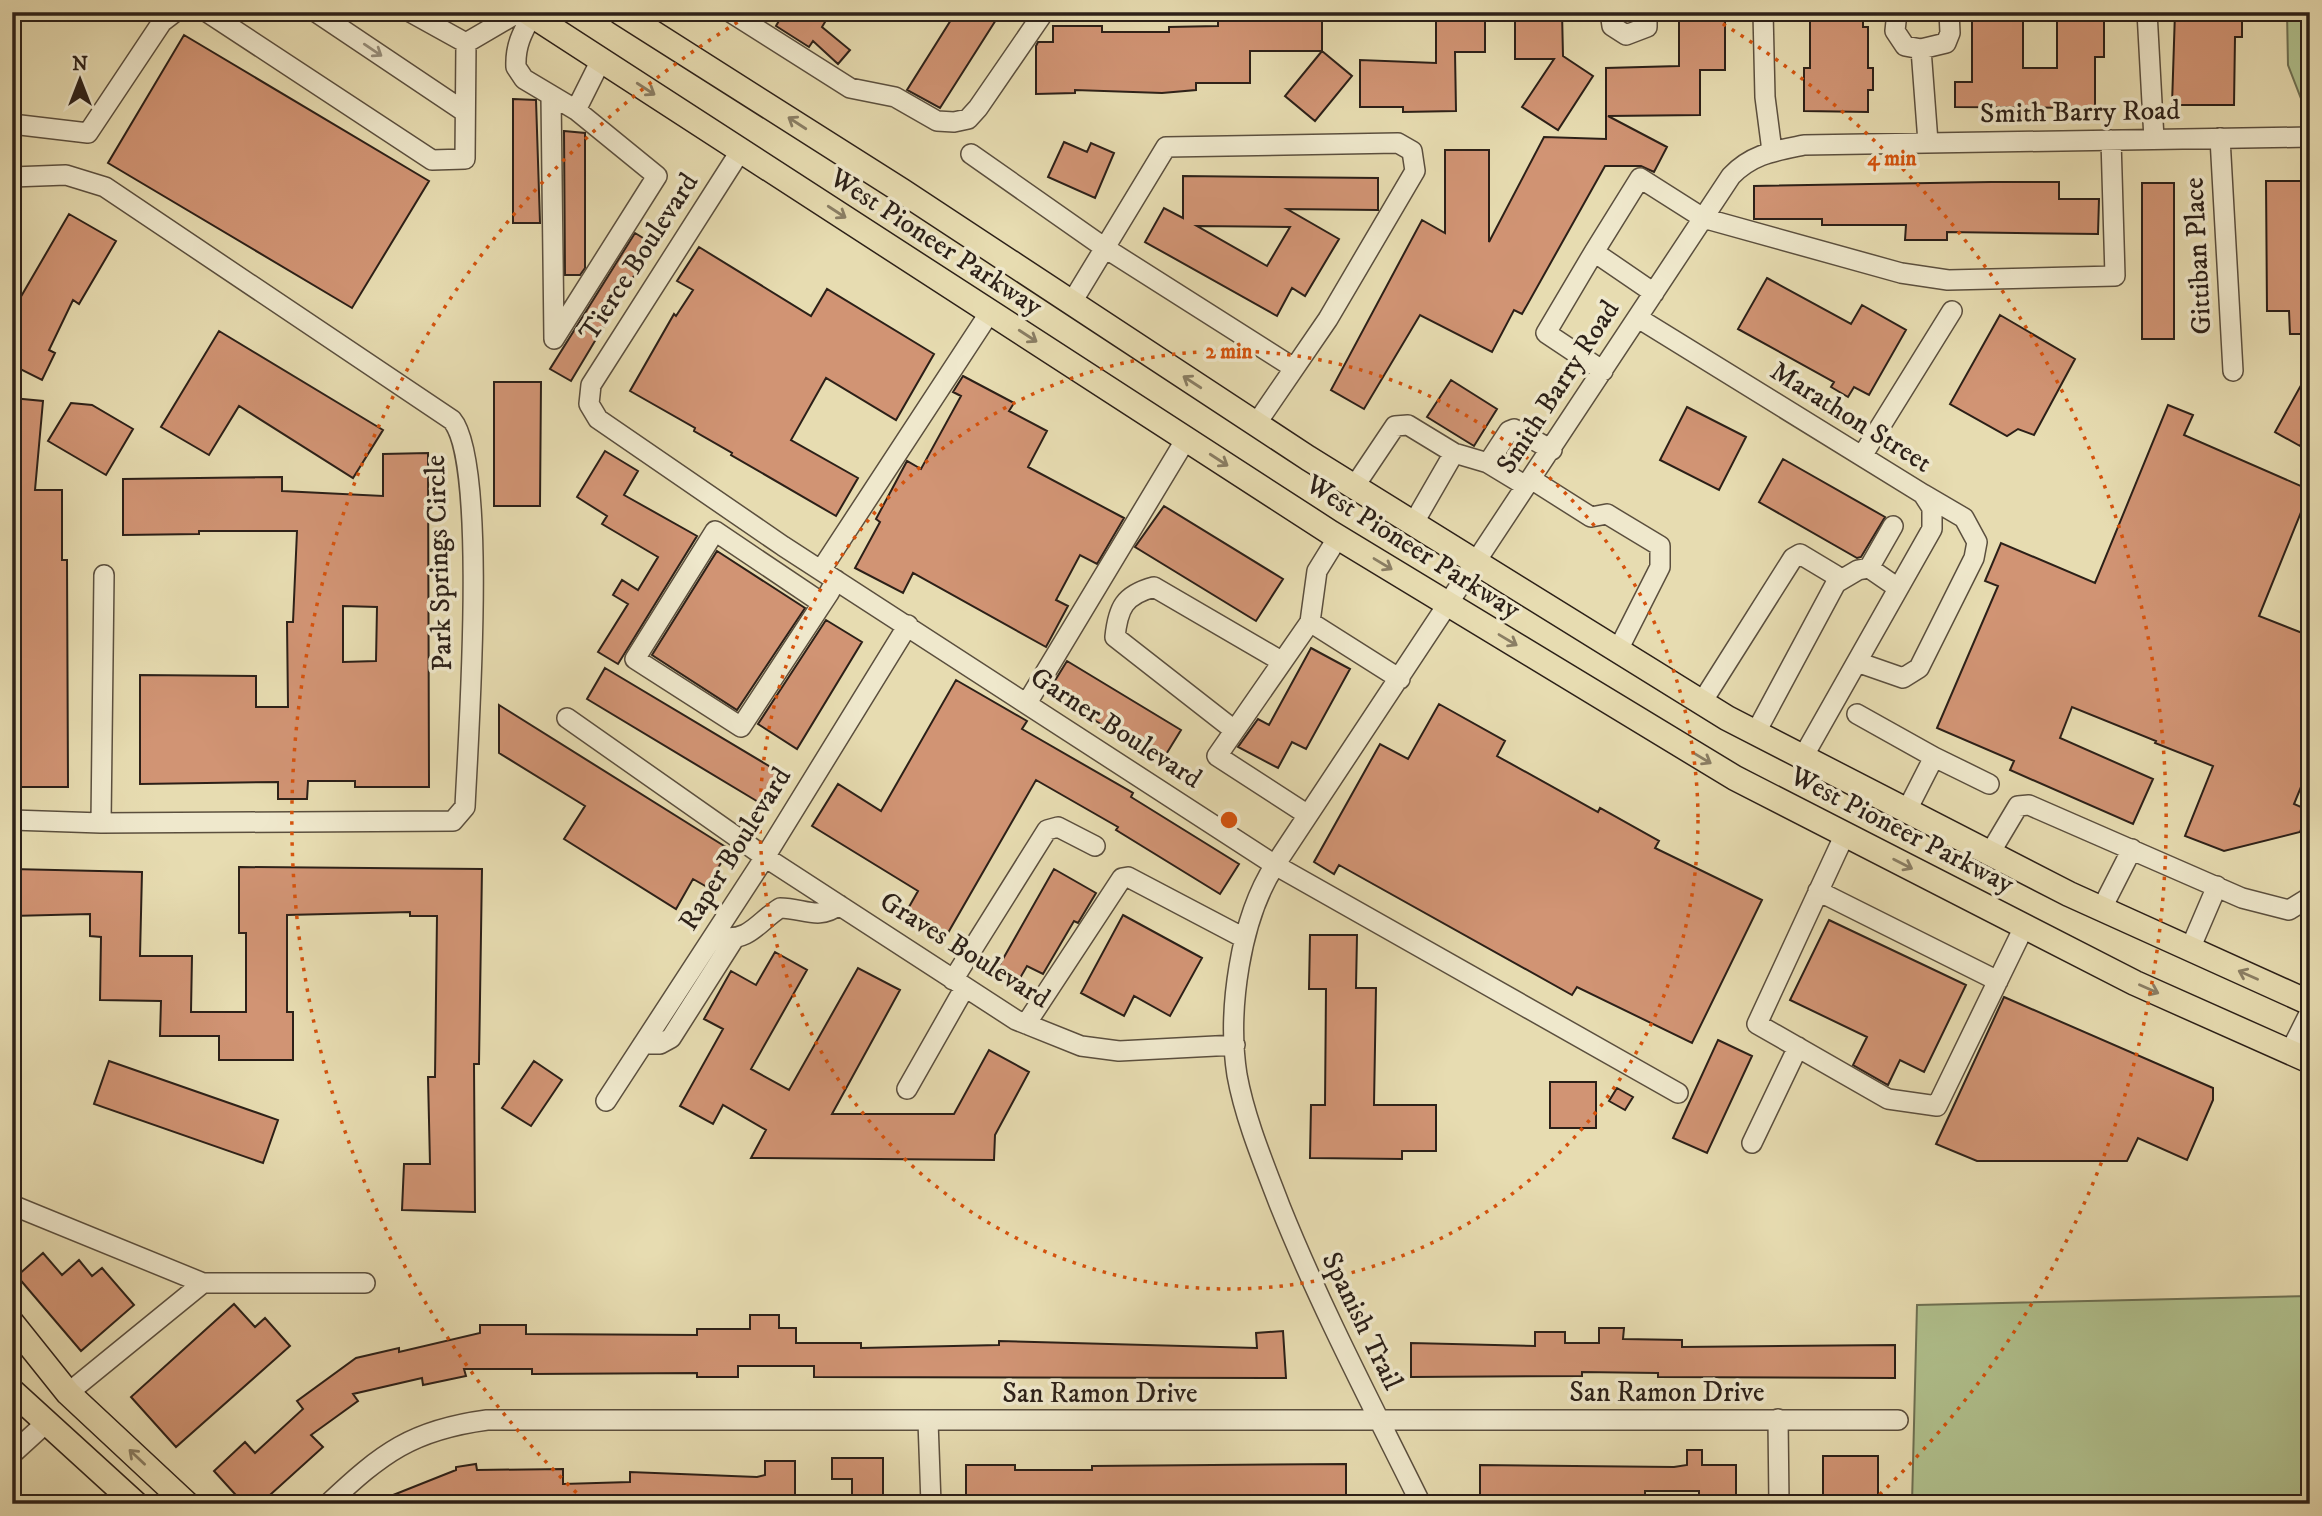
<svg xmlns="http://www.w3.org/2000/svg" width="2322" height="1516" viewBox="0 0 2322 1516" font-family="'IM FELL DW Pica',serif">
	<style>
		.green { fill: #b1c28f; stroke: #6e7154; stroke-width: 2 }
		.building { fill: #d19474; stroke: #2c2018; stroke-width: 2; fill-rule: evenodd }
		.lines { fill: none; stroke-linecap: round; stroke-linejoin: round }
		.minor-casing { stroke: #5b4f3e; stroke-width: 22 }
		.major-casing { stroke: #2c2018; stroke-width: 27 }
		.minor { stroke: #efe8cc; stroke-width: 19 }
		.major { stroke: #e7dcb1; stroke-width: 24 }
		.oneway { stroke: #978e7b }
		.oneway2 { stroke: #8a7e64 }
		.ring { fill: none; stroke: #d5530d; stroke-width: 3.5; stroke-dasharray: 3.5 7 }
		.labels { text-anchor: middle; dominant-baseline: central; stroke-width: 7; stroke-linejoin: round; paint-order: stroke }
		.street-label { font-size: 28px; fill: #2c2018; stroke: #efe8cc }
		.centre { fill: #d5530d; stroke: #efe8cc; stroke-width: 3.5 }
		.ring-label { font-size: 21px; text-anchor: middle; font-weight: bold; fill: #d5530d; stroke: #efe8cc; stroke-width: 7; stroke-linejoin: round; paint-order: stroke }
	</style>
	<rect width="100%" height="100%" fill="#e7dcb1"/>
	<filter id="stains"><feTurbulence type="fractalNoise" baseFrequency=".00286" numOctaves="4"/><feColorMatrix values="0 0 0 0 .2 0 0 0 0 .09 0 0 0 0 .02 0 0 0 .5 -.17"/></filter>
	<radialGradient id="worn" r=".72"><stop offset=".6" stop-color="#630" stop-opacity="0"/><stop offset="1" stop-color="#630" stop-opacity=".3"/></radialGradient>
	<!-- green -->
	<path class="green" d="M2287,12H2310V114H2307L2288,65Z
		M2310,1296V1504H1912L1917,1305Z"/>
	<!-- building -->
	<path class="building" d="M784,12H831L822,27L850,50L838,64L813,41L809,47L776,26Z
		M956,12H1001L940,108L907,90Z
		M1218,12H1243V16H1322V51H1250V83H1196V90L1162,93L1075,90V93L1036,94V46L1038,42H1053V26H1102V32H1169V27L1218,26Z
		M1436,12H1485V52H1455L1456,111L1403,112V107H1360V60L1436,63Z
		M1515,12H1562L1563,56L1593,76L1558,130L1522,107L1554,59H1515Z
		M1679,12H1725V70H1700V115L1608,116L1667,147L1654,172L1641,166H1605L1522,314L1514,310L1492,352L1420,315L1364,409L1331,390L1422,220L1445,233V150H1489V242L1544,137L1606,139V68L1679,66Z
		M1810,12H1863V27H1868V68H1873V90H1868V112L1804,111V68H1810Z
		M1972,12H2023V68H2057V12H2104V57H2095V108L1955,107V82H1972Z
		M2175,12H2235V18H2242V37H2235L2234,105H2172Z
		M184,35L429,181L352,308L108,163Z
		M1322,51L1352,76L1315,121L1285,96Z
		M513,99L536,100L540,223H513Z
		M564,131L585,133V268L580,275H565Z
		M1064,142L1087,152L1091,143L1114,153L1095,198L1048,177Z
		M1183,176L1378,178V210L1287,209L1339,239L1305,296L1292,288L1277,316L1145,242L1164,208L1183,218ZM1197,226L1290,227L1267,266Z
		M2266,181H2301V224H2310V334H2290L2289,311H2267Z
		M1991,182H2059V199H2099L2098,234L1947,232V240H1905L1906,225H1822V219H1754V186Z
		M2142,183H2174V339H2142Z
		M69,214L116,241L79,304L73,300L49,350L55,353L42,380L12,365V312Z
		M635,233L653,244L571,381L550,369Z
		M699,247L811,316L827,289L934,354L896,420L826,378L791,440L858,478L836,516L731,455L732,453L694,431L695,428L630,391L674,314L676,316L693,290L677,281Z
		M1767,278L1851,324L1862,305L1906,330L1869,395L1854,387L1848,397L1831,387L1834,382L1738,329Z
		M2000,315L2075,359L2034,435L2018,429L2007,436L1950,404Z
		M219,331L383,430L353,478L239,406L209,455L161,427Z
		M2310,369V427L2300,446L2275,432Z
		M963,376L1014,403L1009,411L1047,431L1028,467L1124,518L1097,564L1080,555L1056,600L1068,606L1046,647L913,573L903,593L855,568L880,522L876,519L907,461L921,469L961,396L953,392Z
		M1451,380L1497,409L1474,446L1427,417Z
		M494,382H541L540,506H494Z
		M12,398L43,401L35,490H62V560H67L68,787H12Z
		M71,403L92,405L133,429L106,475L48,441Z
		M2168,405L2193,415L2184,435L2310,490L2259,616L2310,636V730L2302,750L2310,752V765L2294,804L2308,810L2300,832L2224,851L2185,836L2213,766L2155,743L2156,741L2072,707L2060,738L2153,779L2133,824L2010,770L2014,761L1937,728L1998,586L1985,581L2001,543L2095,583Z
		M1687,407L1746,437L1719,490L1660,460Z
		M605,451L638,471L624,495L697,536L618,664L598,652L628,604L613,595L622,580L638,590L658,557L602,524L607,516L577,497Z
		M428,453L429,787H355V781H308L307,799H278V782L140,784V675L256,676V707H288L287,622H293L297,531H199V534L123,535V479L282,477V491L383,496V454ZM343,606L377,607L376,661L343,662Z
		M1783,459L1885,517L1861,557L1857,558L1759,502Z
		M1164,506L1283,579L1256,621L1135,547Z
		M717,551L805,608L737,710L652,655Z
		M826,620L862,642L797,749L758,724Z
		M1311,648L1350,669L1306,749L1292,742L1278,768L1238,747L1258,719L1269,725Z
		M1067,661L1181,730L1162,761L1048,692Z
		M605,668L779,772L760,803L587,699Z
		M956,680L1027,721L1022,729L1133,793L1131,797L1239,864L1220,894L1116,830L1118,827L1036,780L945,938L905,914L918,891L812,826L838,784L881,811Z
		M1439,704L1505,741L1497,756L1598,812L1600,808L1659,841L1655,848L1762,900L1692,1043L1577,987L1572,995L1339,865L1334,874L1314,862L1380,744L1408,759Z
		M499,705L729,849L707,887L693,879L676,909L564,839L585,806L499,753Z
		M239,867L482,869L479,1064H474L475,1212L402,1210L404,1164H430L428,1077H435L437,916H410V912L287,915V1012H293V1060H219V1036H160L161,1001L100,1000L101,937L90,936V914L12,916V869L142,872L140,956H192L191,1012H246V933H239Z
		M1054,869L1096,893L1078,923L1074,921L1043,974L1027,966L1016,985L995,973Z
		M1123,915L1202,958L1170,1016L1134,996L1124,1016L1081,993Z
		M1829,920L1966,985L1924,1072L1900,1060L1888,1085L1853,1065L1867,1037L1790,1000Z
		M1310,935H1357L1356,988H1376L1374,1105H1436V1151H1402V1159L1310,1158L1311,1105H1325L1326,989H1309Z
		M775,952L807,970L751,1069L789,1090L858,968L900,990L832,1114H954L989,1050L1029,1072L995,1135L994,1160L751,1158L766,1130L723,1105L713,1124L680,1106L723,1029L704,1019L731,971L756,985Z
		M2004,997L2213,1088V1100L2187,1160L2138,1138L2127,1161H1977L1936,1144Z
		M1718,1040L1752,1056L1707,1153L1673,1138Z
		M109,1061L278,1120L263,1163L94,1104Z
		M534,1061L562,1080L531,1126L502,1108Z
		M1550,1082H1596V1128H1550Z
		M1617,1088L1633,1097L1625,1110L1609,1101Z
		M43,1253L62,1275L79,1260L92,1276L102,1268L134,1305L81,1351L17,1276Z
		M234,1304L255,1327L265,1318L290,1346L176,1447L131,1397Z
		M750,1315H779V1328H796V1343H861V1348L999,1345V1341L1257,1348L1256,1333L1283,1331L1286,1378L814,1377V1366H738V1377H697V1373L532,1374V1369H464L466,1376L423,1385L422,1378L353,1394L358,1401L311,1435L323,1447L260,1504H244L214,1471L245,1442L255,1453L303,1409L297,1401L356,1358L399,1348V1352L480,1333V1325H526V1334L697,1335V1329H750Z
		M1599,1328H1624L1623,1339L1682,1340V1347L1895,1345V1378L1658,1377V1373L1582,1372V1376L1411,1377V1343L1535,1346V1332H1565V1343H1599Z
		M1687,1450H1702V1465H1736V1503H1699V1491H1645V1500H1620V1504H1598V1498H1507V1504H1480V1465L1674,1467L1687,1465Z
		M1823,1456H1878V1503H1823Z
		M832,1458H883V1495H852V1479H832Z
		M765,1461H795V1504L373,1503L456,1470V1467L476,1464L477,1470L563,1469V1484L630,1482V1472L757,1477L765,1475Z
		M1346,1464V1504H1325V1497H1280V1504H1229V1500L1038,1504V1497H966V1465H1015V1470H1092V1466Z"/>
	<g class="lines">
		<defs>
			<path id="minor" d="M207,12L432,160L465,159L466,43L410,12
				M316,12L465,112
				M730,12L850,88L895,97L937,121L954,122L968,119L978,108L1044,12
				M1610,12L1612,26L1626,35L1647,27V12
				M1763,12L1765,97L1772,151
				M1897,12L1895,31L1905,46L1921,49L1946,43L1950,33L1949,12
				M2147,12L2154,139
				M532,15C522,33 515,46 516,67L524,79L576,110L601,60
				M466,43L519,12
				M1921,49L1928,142
				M551,96L554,339L657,176L576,110
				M12,124L88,133L162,22L175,12
				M2220,138L2233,371
				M741,150L591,385L589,404L598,419L783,546L1275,865L1678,1093
				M971,154L1105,248L1294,368
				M12,177L66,175L105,187L452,420C488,462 468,740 465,807L453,821L101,823L12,820
				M1594,252L1546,333L1603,371
				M1654,293L1594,252L1640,178L1703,218L1901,273L1948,280L2115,276L2111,140
				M1072,302L1166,147L1398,143L1412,151L1415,171L1328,319L1256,424
				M1638,318L1923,494L1932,508V529L1803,757
				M1862,456L1952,311
				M1488,463L1526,486
				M1531,479L1591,517L1607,514L1660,546V567L1618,650
				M1354,487L1395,426L1408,425L1454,453L1488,463L1509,431L1514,429L1552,450
				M1413,524L1454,453
				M1869,568L1893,526
				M821,570L990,312
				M1836,583L1858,570L1869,568L1898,588
				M822,603L715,531L635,659L741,727L829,593L836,580
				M1310,622L1400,679
				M1857,662L1903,678L1919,668L1974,558L1977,542L1964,518L1923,494
				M1702,702L1793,558L1800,554L1835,575L1836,583L1756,732
				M1027,703L1186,439
				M1857,714L1934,757L1907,810
				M567,718L765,857L1016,1020L1081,1046L1119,1051L1235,1045
				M1234,730L1115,637C1118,608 1124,595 1154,587L1281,661
				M1934,757L1989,784
				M1308,815L1217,756L1310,622L1317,571L1338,537
				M101,823L104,575
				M1845,834L1757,1024L1888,1099L1937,1106L2024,927
				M1990,853L2018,806L2029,805L2242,898L2289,910L2310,897
				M1818,891L1998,981
				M2102,908L2132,849
				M722,937C749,942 759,921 780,908C804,908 818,921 839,905
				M2190,949L2217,886
				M953,980L1047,830L1058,827L1095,846
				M1026,1024L1122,878L1128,877L1244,938
				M643,1044H660L671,1038L734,939
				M2290,1052L2310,1012
				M907,1089L965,987
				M606,1101L765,857L908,625
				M1752,1143L1798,1047
				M12,1205L203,1283H365
				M68,1393L203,1283
				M1778,1419L1779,1504
				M928,1421L931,1504
				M12,1454L46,1423
				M328,1504C382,1453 412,1430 487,1420H1898
				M1421,1504C1372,1405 1321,1308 1280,1206C1264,1164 1245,1119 1237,1075C1227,1011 1240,919 1275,865L1731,176C1752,154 1775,151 1804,145L2310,137"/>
			<path id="major" d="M527,12L1331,533L1735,778L2135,983L2310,1061
				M620,12L902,191L1308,458L1727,718L2069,894L2310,1003
				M12,1323L68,1393L187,1504
				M12,1391L136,1504"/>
		</defs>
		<!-- minor casing -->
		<use href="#minor" class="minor-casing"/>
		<!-- major casing -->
		<use href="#major" class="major-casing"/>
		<!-- minor -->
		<use href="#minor" class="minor"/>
		<!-- major -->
		<use href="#major" class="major"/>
	</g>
	<!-- one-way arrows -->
	<defs><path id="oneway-shaft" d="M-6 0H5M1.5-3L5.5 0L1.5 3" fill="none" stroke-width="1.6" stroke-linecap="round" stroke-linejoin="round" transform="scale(1.75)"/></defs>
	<use class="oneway" href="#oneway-shaft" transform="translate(373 50) rotate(34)"/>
	<g class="oneway2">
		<use href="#oneway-shaft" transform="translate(646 89) rotate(33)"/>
		<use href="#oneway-shaft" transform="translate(797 123) rotate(-147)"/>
		<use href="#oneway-shaft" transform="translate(837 212) rotate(33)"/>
		<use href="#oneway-shaft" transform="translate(1028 336) rotate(33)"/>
		<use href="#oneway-shaft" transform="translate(1192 382) rotate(-147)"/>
		<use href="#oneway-shaft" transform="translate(1219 460) rotate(33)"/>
		<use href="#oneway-shaft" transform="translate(1383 564) rotate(31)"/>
		<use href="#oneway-shaft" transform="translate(1508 640) rotate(31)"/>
		<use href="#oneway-shaft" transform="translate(1702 758) rotate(31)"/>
		<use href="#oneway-shaft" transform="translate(1903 864) rotate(27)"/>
		<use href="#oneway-shaft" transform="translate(2248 975) rotate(-156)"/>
		<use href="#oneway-shaft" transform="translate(2149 989) rotate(24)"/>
		<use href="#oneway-shaft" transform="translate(137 1457) rotate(-137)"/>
	</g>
	<!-- distance rings -->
	<g class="ring">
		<circle cx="1229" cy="820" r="469"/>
		<path d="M584 1500A937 937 0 0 1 753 13M1705 13A937 937 0 0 1 1874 1500"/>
	</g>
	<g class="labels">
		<!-- street labels -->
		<g class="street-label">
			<text transform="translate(2080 112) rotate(-1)">Smith Barry Road</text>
			<text transform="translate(936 242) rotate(33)">West Pioneer Parkway</text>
			<text transform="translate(2198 256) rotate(-93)">Gittiban Place</text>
			<text transform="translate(639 257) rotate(-57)">Tierce Boulevard</text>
			<text transform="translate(1558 387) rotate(-57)">Smith Barry Road</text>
			<text transform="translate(1851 417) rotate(32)">Marathon Street</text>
			<text transform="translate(1413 547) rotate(32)">West Pioneer Parkway</text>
			<text transform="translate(439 563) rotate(-92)">Park Springs Circle</text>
			<text transform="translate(1116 728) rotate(33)">Garner Boulevard</text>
			<text transform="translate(1902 830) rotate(27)">West Pioneer Parkway</text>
			<text transform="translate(735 849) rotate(-58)">Raper Boulevard</text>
			<text transform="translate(965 950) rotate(32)">Graves Boulevard</text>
			<text transform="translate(1362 1321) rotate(64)">Spanish Trail</text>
			<text x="1667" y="1392">San Ramon Drive</text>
			<text x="1100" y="1393">San Ramon Drive</text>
		</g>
	</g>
	<circle cx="1229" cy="820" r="10" class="centre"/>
	<g class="ring-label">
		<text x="1892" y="165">4 min</text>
		<text x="1229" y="358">2 min</text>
	</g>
	<!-- margin -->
	<rect width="2322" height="1516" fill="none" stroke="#e7dcb1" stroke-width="42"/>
	<rect x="14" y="14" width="2294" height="1488" fill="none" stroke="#2c2018" stroke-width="3.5"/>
	<rect x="21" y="21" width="2280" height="1474" fill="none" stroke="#2c2018" stroke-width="2"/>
	<!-- north arrow -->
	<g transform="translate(80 80)" stroke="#efe8cc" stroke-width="5" paint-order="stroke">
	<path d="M0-5L12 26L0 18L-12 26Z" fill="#2c2018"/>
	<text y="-10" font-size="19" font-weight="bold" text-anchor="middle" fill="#2c2018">N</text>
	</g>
	<rect width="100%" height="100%" filter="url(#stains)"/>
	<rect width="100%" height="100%" fill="url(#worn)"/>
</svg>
